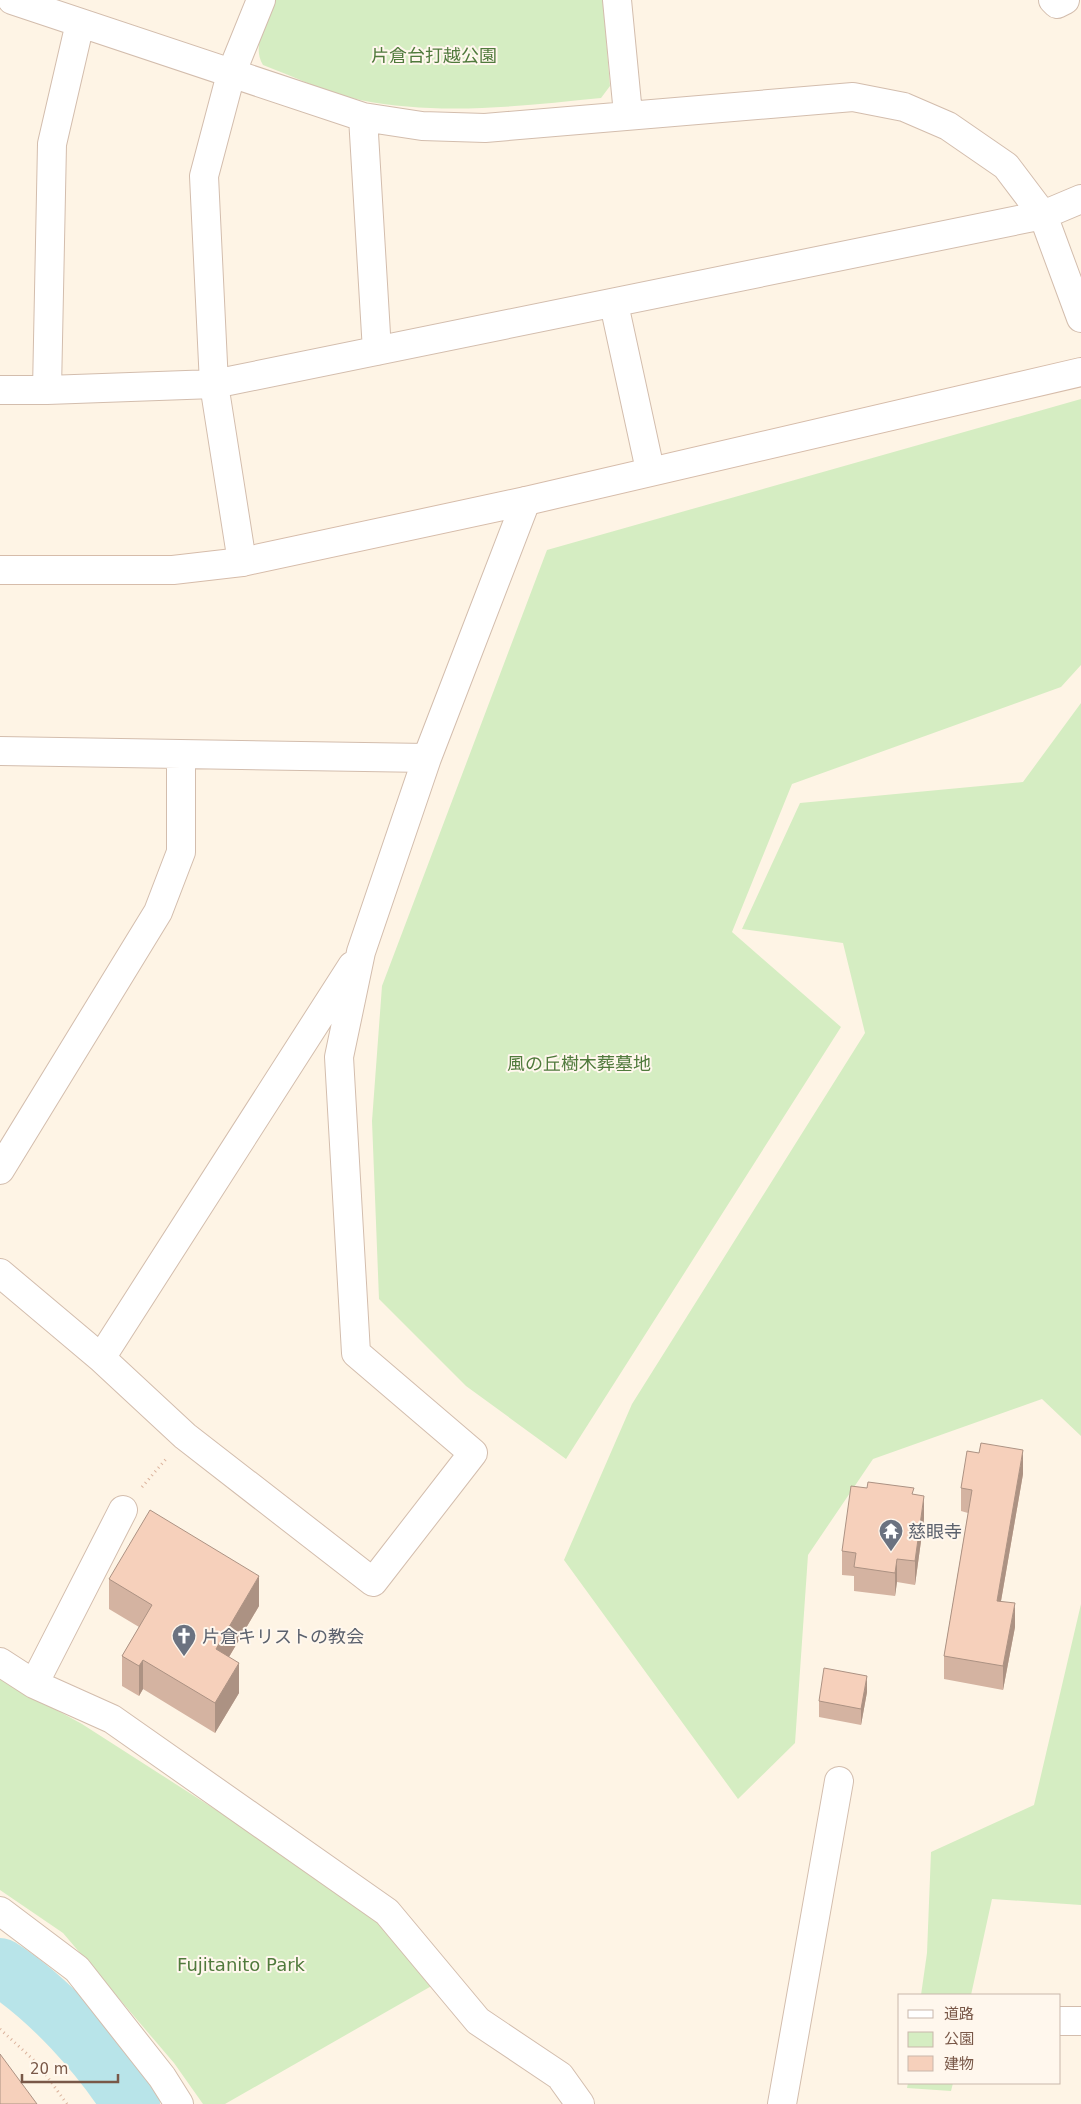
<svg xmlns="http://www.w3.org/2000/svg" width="1081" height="2104" viewBox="0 0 1081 2104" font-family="'DejaVu Sans','Noto Sans JP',sans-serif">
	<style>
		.green { fill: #d5edc2 }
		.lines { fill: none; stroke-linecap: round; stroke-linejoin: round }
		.river { stroke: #b8e4e9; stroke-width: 58 }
		.street-casing { stroke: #d3bdad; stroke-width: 30 }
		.secondary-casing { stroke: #d6bcaa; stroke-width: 30 }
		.path { stroke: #dbb39d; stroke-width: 3; stroke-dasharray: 1 4; stroke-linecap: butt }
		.street { stroke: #fff; stroke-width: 28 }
		.secondary { stroke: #fff; stroke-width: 28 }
		.wall { fill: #d4b3a1 }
		.shaded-wall { fill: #ac9283 }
		.building { fill: #f6d0bb; stroke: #ac9283 }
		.labels { text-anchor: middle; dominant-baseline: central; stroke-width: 4; stroke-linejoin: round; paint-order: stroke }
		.park-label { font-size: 18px; fill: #507a3c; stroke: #fff7ed }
		.worship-label { font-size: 18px; fill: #5b616d; stroke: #fff7ed; text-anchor: start }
	</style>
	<rect width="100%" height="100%" fill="#fef4e5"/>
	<!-- green -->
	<path class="green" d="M274,0H603L610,86L601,98C520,106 441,116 360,100C327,93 295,77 263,65C251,46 267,20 274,0Z
		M1081,399V665L1061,687L792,784L732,932L841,1027L566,1459L466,1386L379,1299L372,1121L382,986L547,550Z
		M1081,703V1436L1042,1399L873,1459L808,1555L795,1743L738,1799L564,1560L632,1404L865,1033L843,943L742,929L800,803L1023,782Z
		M1081,1604V1905L992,1899L971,1995H921L927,1953L931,1852L1034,1805Z
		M0,1679L82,1724L227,1817L392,1930L435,1984L225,2104H203L174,2063L63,1933L0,1890Z
		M908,2083H953L951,2091L907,2088Z"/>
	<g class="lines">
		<!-- river -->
		<path class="river" d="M0,1967C49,1998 100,2055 131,2104"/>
		<defs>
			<path id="street" d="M12,0L363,117L422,126L485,128L853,97L904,107L948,126L1006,166L1043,215L1081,318
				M617,0L628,114
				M1053,0L1057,4L1065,0
				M363,117L377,351
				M614,304L650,470
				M0,390H47L214,384L1043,215L1081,199
				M47,390L52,144L80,23
				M242,562L214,384L204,176L231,74L261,0
				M0,751L427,758
				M0,1170L158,912L181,852V755
				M0,1273L101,1358L185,1436L373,1582L473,1453L356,1353L339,1057L361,952L427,758L526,501
				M101,1358L352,966
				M0,1662L34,1684L112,1719L387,1912L478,2021L560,2076L580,2104
				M34,1684L123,1510
				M0,1911L77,1969L162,2077L179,2104
				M1060,2021H1081
				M782,2104L839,1781"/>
			<path id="secondary" d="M0,570H173L242,562L526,501L1081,372"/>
		</defs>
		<!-- street casing -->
		<use href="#street" class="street-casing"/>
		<!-- secondary casing -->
		<use href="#secondary" class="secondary-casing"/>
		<!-- path -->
		<path class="path" d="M142,1487L166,1459
			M0,2029L38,2064L67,2104"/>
		<!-- street -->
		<use href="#street" class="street"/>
		<!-- secondary -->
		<use href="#secondary" class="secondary"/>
	</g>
	<!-- wall -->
	<path class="wall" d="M1023,1474L1001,1601L1015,1627L1003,1690L944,1679V1656L968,1513L961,1511V1488Z
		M914,1494L924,1519L915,1585L897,1582L895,1596L854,1591V1576L842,1575V1551Z
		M109,1579L259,1606L229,1657L239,1693L215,1733L143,1689L139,1696L122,1686V1656L139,1627L109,1609Z
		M867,1692L861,1725L819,1717V1701Z"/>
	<!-- shaded-wall -->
	<path class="shaded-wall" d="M1023,1450V1474L997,1624V1601Z
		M924,1496V1519L915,1585V1561Z
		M897,1559V1582L895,1596V1573Z
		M259,1576V1606L216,1679V1649Z
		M1015,1603V1627L1003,1690V1666Z
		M143,1660V1689L139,1696V1666Z
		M239,1663V1693L215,1733V1703Z
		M867,1676V1692L861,1725V1709Z"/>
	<!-- building -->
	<path class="building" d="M981,1443L1023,1450L997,1601L1015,1603L1003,1666L944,1656L972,1490L961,1488L967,1451L979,1453Z
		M868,1482L914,1488L912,1494L924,1496L915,1561L897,1559L895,1573L854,1567L856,1553L842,1551L851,1486L867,1488Z
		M150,1510L259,1576L216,1649L239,1663L215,1703L143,1660L139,1666L122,1656L152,1605L109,1579Z
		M824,1668L867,1676L861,1709L819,1701Z
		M0,2054L37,2104H0Z"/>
	<!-- icons -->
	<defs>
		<symbol id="temple-pin" viewBox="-11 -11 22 30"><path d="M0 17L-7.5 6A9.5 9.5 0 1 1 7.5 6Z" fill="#6b7280" stroke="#fff7ed"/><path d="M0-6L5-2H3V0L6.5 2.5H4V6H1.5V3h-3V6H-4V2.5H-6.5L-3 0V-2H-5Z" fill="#fff"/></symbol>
		<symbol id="church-pin" viewBox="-11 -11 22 30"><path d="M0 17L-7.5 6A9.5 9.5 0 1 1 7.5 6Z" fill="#6b7280" stroke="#fff7ed"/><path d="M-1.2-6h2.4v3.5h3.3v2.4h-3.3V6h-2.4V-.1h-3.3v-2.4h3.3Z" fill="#fff"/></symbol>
	</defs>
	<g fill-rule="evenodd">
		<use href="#temple-pin" x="877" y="1517" width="28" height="38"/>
		<use href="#church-pin" x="170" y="1622" width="28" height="38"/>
	</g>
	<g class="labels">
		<!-- park labels -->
		<g class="park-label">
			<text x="434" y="55">片倉台打越公園</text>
			<text x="579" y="1063">風の丘樹木葬墓地</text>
			<text x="241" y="1964">Fujitanito Park</text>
		</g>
		<!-- worship labels -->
		<g class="worship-label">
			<text x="908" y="1531">慈眼寺</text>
			<text x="202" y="1636">片倉キリストの教会</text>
		</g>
	</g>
	<!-- legend -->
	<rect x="898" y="1994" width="162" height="90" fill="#fff7ed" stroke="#c9b7ab"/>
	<rect x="908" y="2010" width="25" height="8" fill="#ffffff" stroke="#c9b7ab"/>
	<text x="944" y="2019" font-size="15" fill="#795848">道路</text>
	<rect x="908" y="2032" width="25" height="15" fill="#d5edc2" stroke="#c9b7ab"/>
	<text x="944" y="2044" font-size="15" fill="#795848">公園</text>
	<rect x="908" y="2056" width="25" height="15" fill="#f6d0bb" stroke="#c9b7ab"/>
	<text x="944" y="2069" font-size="15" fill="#795848">建物</text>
	<!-- scale -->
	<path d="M22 2074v8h96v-8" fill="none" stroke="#795848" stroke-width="2.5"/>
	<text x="30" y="2074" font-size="15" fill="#795848" stroke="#fff7ed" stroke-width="4" paint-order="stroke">20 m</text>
</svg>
